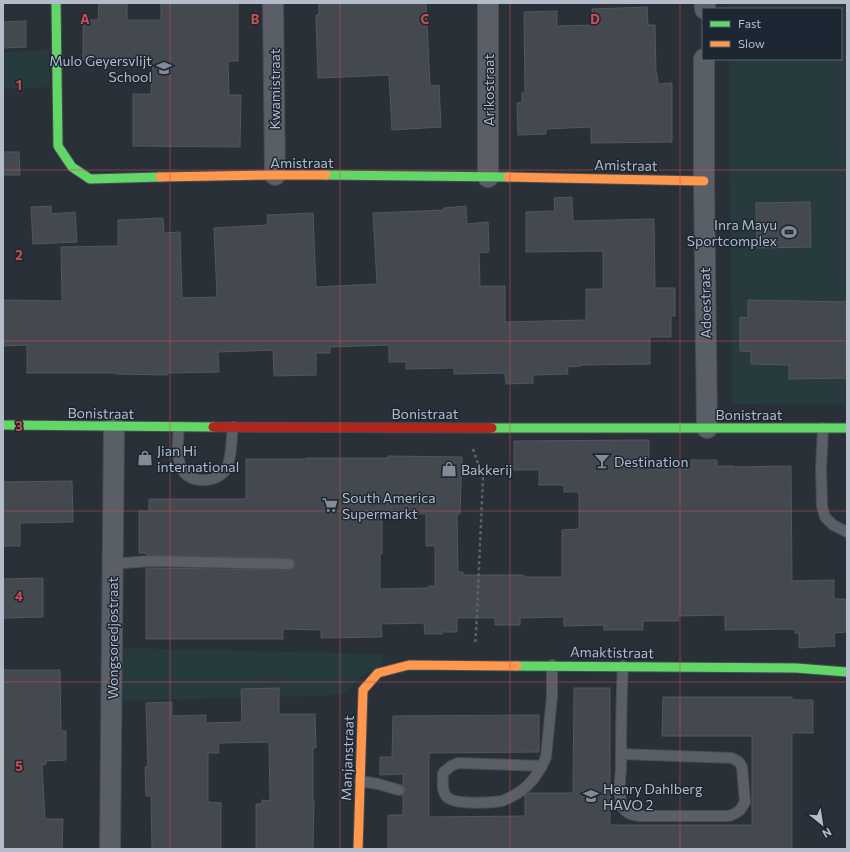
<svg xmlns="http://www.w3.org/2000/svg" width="850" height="852" viewBox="0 0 850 852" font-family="Commissioner,sans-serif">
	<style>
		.green { fill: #273a3e }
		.building { fill: #444950; stroke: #52575f; fill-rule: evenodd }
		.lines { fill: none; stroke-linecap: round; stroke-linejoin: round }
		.lane-casing { stroke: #484c53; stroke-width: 12 }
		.street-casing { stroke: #484c53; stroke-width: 22 }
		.fast-casing { stroke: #484c53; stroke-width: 11 }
		.slow-casing { stroke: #484c53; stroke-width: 11 }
		.jam-casing { stroke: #484c53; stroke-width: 11 }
		.path { stroke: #5d636a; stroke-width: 2.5; stroke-dasharray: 3 3; stroke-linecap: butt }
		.lane { stroke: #5a5e66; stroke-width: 10 }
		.street { stroke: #5a5e66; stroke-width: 20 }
		.fast { stroke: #63d668; stroke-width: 9 }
		.slow { stroke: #ff974d; stroke-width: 9 }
		.jam { stroke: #b3261e; stroke-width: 9 }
		.grid { fill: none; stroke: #ce4d50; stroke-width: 1; stroke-opacity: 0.55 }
		.labels { text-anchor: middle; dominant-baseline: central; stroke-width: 3; stroke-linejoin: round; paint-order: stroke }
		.poi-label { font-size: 14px; fill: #b4bcc9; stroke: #1d2633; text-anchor: start }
		.street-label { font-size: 14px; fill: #b4bcc9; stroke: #1d2633 }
		.grid-label { font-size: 13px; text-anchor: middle; font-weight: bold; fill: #ce4d50; stroke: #1d2633; stroke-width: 3; stroke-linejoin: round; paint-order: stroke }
	</style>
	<rect width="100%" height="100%" fill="#2a3038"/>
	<!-- green -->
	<path class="green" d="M729,3H847V405L732,404L729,59H841V9H729Z
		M49,50L50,87L3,89V52Z
		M123,648L383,654V669L366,673L341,695L123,701Z"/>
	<!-- building -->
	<path class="building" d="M99,3H127V20H161V3H238V61H228L229,95H241L240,147L133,146V94H151L153,60H83V20H98Z
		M319,3H426L430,86L439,85L441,127L392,130L389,75L318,78L316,15H319Z
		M647,7L648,25H655L656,73H657L658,84L672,83V142L591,143V127L546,129V134L518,135L517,103L522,102V93H525L524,12L557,11V26L593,25L592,9Z
		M26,21V47L3,48V22Z
		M3,152H19L20,175H3Z
		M572,197L573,221L654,219L655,288H675V316H671V337H650V364L581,365V366L567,367L568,374L533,375V383L506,384L505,373L454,374V368L406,369V362H389V345L330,347V353H316V375L274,376L273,350L218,352L219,372L167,373V375L117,374V373H27V345L3,346V300L62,301L61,247L118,246V220L163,218L164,233L180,232L182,298L217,297L214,228L268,225L267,215L313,213L316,287L377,284L373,213L444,210V208L466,206L467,224L488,222L489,252L479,253L480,286H505V322L586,320V289H603V251L526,252V212L555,211L554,198Z
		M810,202L811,247L757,248L756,203Z
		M51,206V214L75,212L77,242L33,244L31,207Z
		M748,300L847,302V378L789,379V365L751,364V352L740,351V317L748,318Z
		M649,440V469H691V460H717V466H734V467L791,466L792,581L834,580V599H847V632L834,633L835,646L799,648V633H795V629L725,630V615L678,616V621H643V630H604V625L564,626V617L520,618V625H495V618H457V632H442L443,634H425L424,623L381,624L382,637L321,638V630L283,629V639H146V568L289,570L295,567L294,561L289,558L146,555V553H139V511H149V499H246V459H306V458H388V456L462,457L460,514H457L458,572H463V575H524V577H562V530L579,529V492H564V485H539V470H514V441ZM382,513L426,514V546H435V586H429V588L380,589V554H382Z
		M72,481L73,522L20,523V546H3V482Z
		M43,578V617L3,618V579Z
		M3,670H60L61,731H66V760L45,761L46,764L42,765L45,819H63L62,849H3Z
		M279,688V714H315L316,748H313V801H314L313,849H256V804H262V800L270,801L269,742L218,743L219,753H208V802L221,803V849H152L151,796H146L145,767H148L146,703L172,702V716L206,715V723L242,722L241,689Z
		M574,688H610V825H752V736H662L663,697H792V700H813V733H792V849H388V815H403V795L405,791V788L403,785V774L380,775V757H392L393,716L539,715V752L429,753V817L525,816V796L529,793H573Z"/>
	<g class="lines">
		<defs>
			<path id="lane" d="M179,427C178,440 176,455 181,467C187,485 220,484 227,467C232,456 231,440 233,427
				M823,428L821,469L822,506L825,517L833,525L847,532
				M112,564L150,561L289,564
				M621,754L732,758L739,762L742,767L745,802L740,810L736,813L729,816H639C633,815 627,814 623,808C618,799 620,779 621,768C621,734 621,700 623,666
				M542,766L458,763L451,766L443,773C443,781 441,791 447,797C455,805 490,803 502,801C507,799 513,796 518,793C531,785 541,770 546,757L552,696V665
				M360,781L378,784L399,790"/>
			<path id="street" d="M273,3L275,175
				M705,9V3
				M704,59V181L707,428
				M488,177V3
				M110,849L114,427"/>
			<path id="fast" d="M56,3L58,146L72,167L90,179L160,177
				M326,175L508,177
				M3,425L213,427
				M492,428H847
				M517,666L796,668L847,672"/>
			<path id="slow" d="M160,177L275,175H326
				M508,177L704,181
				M358,849L363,690L378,673L409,665L517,666"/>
			<path id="jam" d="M213,427L492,428"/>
		</defs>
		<!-- lane casing -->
		<use href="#lane" class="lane-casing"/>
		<!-- street casing -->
		<use href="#street" class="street-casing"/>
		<!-- fast casing -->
		<use href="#fast" class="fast-casing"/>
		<!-- slow casing -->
		<use href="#slow" class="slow-casing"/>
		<!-- jam casing -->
		<use href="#jam" class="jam-casing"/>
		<!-- path -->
		<path class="path" d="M473,449L483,478L476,634L475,644"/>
		<!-- lane -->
		<use href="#lane" class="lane"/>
		<!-- street -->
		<use href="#street" class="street"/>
		<!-- fast -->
		<use href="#fast" class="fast"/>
		<!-- slow -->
		<use href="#slow" class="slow"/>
		<!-- jam -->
		<use href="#jam" class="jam"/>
	</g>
	<!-- grid -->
	<path class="grid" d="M170,3V849M340,3V849M510,3V849M680,3V849M3,170H847M3,341H847M3,511H847M3,682H847"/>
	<!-- icons -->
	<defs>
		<symbol id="school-bare" viewBox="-9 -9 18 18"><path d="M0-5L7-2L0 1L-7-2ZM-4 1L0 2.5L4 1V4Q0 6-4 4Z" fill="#848b96" stroke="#1d2633" stroke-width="2.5" paint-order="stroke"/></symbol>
		<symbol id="stadium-bare" viewBox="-9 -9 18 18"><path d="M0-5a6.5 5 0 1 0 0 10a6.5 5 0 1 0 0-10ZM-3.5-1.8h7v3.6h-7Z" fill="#848b96" stroke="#1d2633" stroke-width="2.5" paint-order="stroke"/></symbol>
		<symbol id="shop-bare" viewBox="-9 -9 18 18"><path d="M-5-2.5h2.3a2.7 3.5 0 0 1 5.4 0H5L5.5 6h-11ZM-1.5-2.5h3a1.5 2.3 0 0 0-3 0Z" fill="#848b96" stroke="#1d2633" stroke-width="2.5" paint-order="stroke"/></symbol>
		<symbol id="bar-bare" viewBox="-9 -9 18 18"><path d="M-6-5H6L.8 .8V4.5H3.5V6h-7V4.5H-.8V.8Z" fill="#848b96" stroke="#1d2633" stroke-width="2.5" paint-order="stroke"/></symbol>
		<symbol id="supermarket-bare" viewBox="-9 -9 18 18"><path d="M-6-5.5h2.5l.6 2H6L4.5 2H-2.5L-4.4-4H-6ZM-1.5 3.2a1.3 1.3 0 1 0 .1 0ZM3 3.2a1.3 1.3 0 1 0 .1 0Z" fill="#848b96" stroke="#1d2633" stroke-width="2.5" paint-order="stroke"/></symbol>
	</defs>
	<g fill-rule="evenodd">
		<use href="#school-bare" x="153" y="57" width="22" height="22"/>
		<use href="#stadium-bare" x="778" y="221" width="22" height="22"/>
		<use href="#shop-bare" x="134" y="447" width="22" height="22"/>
		<use href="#bar-bare" x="591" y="450" width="22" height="22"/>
		<use href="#shop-bare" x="438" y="458" width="22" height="22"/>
		<use href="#supermarket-bare" x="319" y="494" width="22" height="22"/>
		<use href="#school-bare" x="580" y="785" width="22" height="22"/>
	</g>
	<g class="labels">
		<!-- poi labels -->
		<g class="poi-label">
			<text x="152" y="60" text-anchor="end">Mulo Geyersvlijt<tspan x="152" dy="16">School</tspan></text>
			<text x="777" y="224" text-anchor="end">Inra Mayu<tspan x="777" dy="16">Sportcomplex</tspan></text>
			<text x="157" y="450">Jian Hi<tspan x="157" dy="16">international</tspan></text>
			<text x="614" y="461">Destination</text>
			<text x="461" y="469">Bakkerij</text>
			<text x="342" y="497">South America<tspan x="342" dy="16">Supermarkt</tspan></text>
			<text x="603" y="788">Henry Dahlberg<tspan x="603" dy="16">HAVO 2</tspan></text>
		</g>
		<!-- street labels -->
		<g class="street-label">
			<text transform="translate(274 89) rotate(-90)">Kwamistraat</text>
			<text transform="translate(488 90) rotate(-90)">Arikostraat</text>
			<text x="302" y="162">Amistraat</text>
			<text transform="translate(626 165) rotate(1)">Amistraat</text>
			<text transform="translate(705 303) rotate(-91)">Adoestraat</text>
			<text transform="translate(101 413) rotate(1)">Bonistraat</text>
			<text x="425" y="413">Bonistraat</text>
			<text x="749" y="414">Bonistraat</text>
			<text transform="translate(112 638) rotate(-90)">Wongsoredjostraat</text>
			<text transform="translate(612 652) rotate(1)">Amaktistraat</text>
			<text transform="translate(347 758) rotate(-88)">Manjanstraat</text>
		</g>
	</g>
	<g class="grid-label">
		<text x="85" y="24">A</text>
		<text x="255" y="24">B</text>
		<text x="425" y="24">C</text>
		<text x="595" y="24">D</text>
		<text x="19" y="90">1</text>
		<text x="19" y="260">2</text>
		<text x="19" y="431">3</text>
		<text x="19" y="601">4</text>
		<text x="19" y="771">5</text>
	</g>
	<!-- border -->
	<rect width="850" height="852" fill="none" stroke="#b4bcc9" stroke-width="8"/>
	<!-- legend -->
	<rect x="702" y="8" width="140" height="52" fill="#1d2633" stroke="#59626f"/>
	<rect x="710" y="21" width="20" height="6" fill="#63d668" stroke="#59626f"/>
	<text x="738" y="28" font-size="12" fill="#b4bcc9">Fast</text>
	<rect x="710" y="41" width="20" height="6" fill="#ff974d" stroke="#59626f"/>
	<text x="738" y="48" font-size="12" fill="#b4bcc9">Slow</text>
	<!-- north arrow -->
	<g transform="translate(822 824) rotate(150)" stroke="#1d2633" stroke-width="3" paint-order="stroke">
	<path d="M0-3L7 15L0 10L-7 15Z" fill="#b4bcc9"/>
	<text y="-6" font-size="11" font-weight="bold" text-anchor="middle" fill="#b4bcc9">N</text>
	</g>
</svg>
